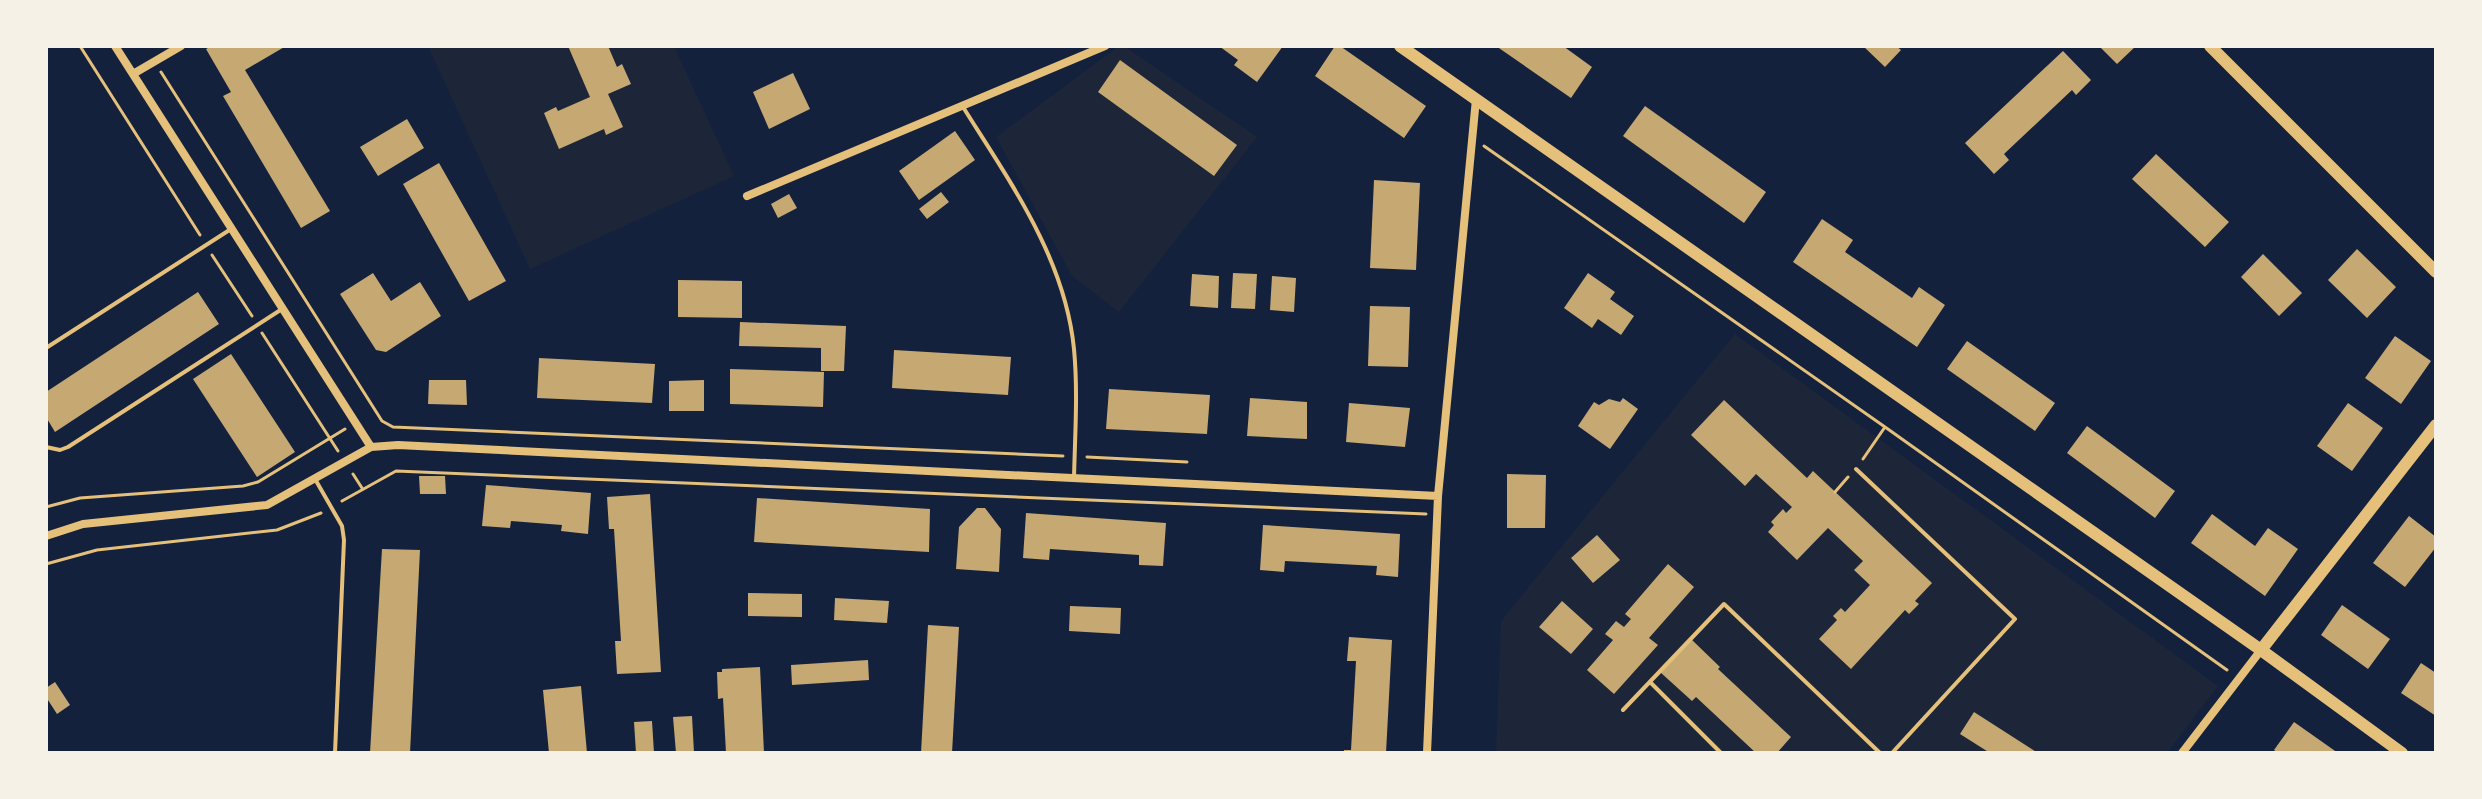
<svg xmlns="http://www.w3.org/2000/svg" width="2482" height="799" viewBox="0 0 2482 799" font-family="Commissioner,sans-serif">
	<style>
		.green { fill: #1d2539 }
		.building { fill: #c6a872 }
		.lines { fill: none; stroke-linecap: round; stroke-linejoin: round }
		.path { stroke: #e5c07b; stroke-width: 3 }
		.service { stroke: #e5c07b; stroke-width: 4 }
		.minor { stroke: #e5c07b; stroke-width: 8 }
		.secondary { stroke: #e5c07b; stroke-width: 12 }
	</style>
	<rect width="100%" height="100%" fill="#14213d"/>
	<!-- green -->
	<path class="green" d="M428,46H674L734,176L530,269Z
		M1119,46H1124L1257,137L1119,312L1072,276L996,137Z
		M1735,334L2218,686L2167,753H1496L1501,621Z"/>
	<!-- building -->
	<path class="building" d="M212,46H286L245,70L330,211L301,228L223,96L231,92L206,49Z
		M568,46H608L617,67L622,64L631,84L608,94L623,127L606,135L604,129L559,149L544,113L556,107L558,111L590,97Z
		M1219,46H1283L1257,82L1234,65L1238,60Z
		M1335,46H1340L1426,106L1404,138L1315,76Z
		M1496,46H1563L1592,67L1571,98Z
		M1863,46H1896L1901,50L1885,67Z
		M2099,46H2136L2117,64Z
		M2063,51L2091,80L2076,95L2072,90L2004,154L2009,160L1994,174L1965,143Z
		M1120,60L1237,145L1214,176L1098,92Z
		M793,73L810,109L769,129L753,92Z
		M1645,106L1766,192L1744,223L1623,136Z
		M407,119L424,148L378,176L360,147Z
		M955,131L975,160L919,200L899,171Z
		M2156,154L2229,222L2205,247L2132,179Z
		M439,163L506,281L469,301L403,184Z
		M1374,180L1420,183L1416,270L1370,268Z
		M941,192L949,202L927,219L919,209Z
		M789,194L797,208L778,218L771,204Z
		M1822,219L1853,240L1845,252L1912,298L1919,287L1945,305L1917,347L1793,262Z
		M2357,249L2396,287L2367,318L2328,280Z
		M2263,254L2302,293L2279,316L2241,277Z
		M373,273L391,301L420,282L441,316L386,352L376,350L340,294Z
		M1233,273L1257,274L1255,309L1231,308Z
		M1588,273L1615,292L1610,299L1634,316L1621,335L1598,319L1592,328L1564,308Z
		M1192,274L1219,276L1218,308L1190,306Z
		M1272,276L1296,278L1294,312L1270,310Z
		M678,280L742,281V318L678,317Z
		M198,292L219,324L55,432L46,417V392Z
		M1370,306L1410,307L1408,367L1368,366Z
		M740,322L846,326L844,371H821V348L739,346Z
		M2395,336L2431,361L2401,404L2365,378Z
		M1967,341L2055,403L2035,431L1947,369Z
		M894,350L1011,357L1008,395L892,388Z
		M231,354L295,452L257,477L193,379Z
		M539,358L655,364L652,403L537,398Z
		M730,369L824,372L823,407L730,404Z
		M429,380H466L467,405L428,404Z
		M704,380V411H669V381Z
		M1109,389L1210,395L1207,434L1106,429Z
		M1250,398L1307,402V439L1247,436Z
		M1623,398L1638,409L1610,449L1578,426L1594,402L1599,405L1609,399L1620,402Z
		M1724,400L1807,478L1813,471L1932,583L1915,601L1919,604L1909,614L1905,610L1851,669L1819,639L1837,620L1833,616L1841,608L1845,612L1870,585L1854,570L1863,561L1828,528L1797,560L1768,532L1774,525L1771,522L1783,509L1786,513L1792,507L1756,474L1745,486L1691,435Z
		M1349,403L1410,408L1405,447L1346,442Z
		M2348,403L2383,428L2352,471L2317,446Z
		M2087,426L2175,491L2155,518L2067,453Z
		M1507,474L1546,475L1545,528H1507Z
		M419,476H445L446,494H420Z
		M486,485L591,493L588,534L561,531L562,525L511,521L510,528L482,526Z
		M650,494L661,672L617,674L615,641H621L614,529H609L607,497Z
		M757,498L930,509L929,552L754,542Z
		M977,508H985L1001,529L999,572L956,569L959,527Z
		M1026,513L1166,523L1163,566L1139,565V555L1050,549L1049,560L1023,558Z
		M2212,514L2255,546L2268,528L2298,549L2265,596L2191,543Z
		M2409,516L2436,537V547L2405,587L2373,563Z
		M1263,525L1400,534L1398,577L1376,575L1377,566L1285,561L1284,572L1260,570Z
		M1597,535L1620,560L1593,583L1571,558Z
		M382,549L420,550L410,753H370Z
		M1668,564L1694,587L1649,638L1658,645L1614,694L1587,670L1613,640L1605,634L1616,621L1624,627L1631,619L1625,614Z
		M748,593L802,594V617L748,616Z
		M835,598L889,601L887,623L834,620Z
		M1562,601L1593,629L1571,654L1539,627Z
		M2342,605L2390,639L2368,669L2321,635Z
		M1070,606L1121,608L1120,634L1069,631Z
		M928,625L959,627L952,753H921Z
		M1349,637L1392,640L1386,753H1344V750H1351L1356,661H1347Z
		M1691,639L1720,667L1718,669L1791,737L1777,753H1756L1696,697L1692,701L1660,672Z
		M868,660L869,680L792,685L791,665Z
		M2421,663L2436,673V716L2401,693Z
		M760,667L764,753H726L723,698L718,699L717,672H722V669Z
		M55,682L70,705L57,714L46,697V688Z
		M581,686L587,753H549L543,690Z
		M1974,712L2038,753H1990L1960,734Z
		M692,716L694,753H676L673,717Z
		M652,721L654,753H636L634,722Z
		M2294,722L2338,753H2278L2274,750Z"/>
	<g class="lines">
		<!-- path -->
		<path class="path" d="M80,46L200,235
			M161,72L382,421L393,427L1063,456
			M1484,146L1885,427L1863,459
			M212,255L252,316
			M262,333L338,451
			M1885,427L2227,670
			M1087,457L1187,462
			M353,474L362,488
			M1835,492L1848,477
			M342,501L396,471L1426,514
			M46,507L80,498L243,486L258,482L345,429
			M46,564L97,550L277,530L321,513"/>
		<!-- service -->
		<path class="service" d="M963,107C1010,182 1065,258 1074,349C1078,391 1075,435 1074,478
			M46,348L231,229
			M46,447L60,450L68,447L282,309
			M1856,469L2015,619L1892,753
			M315,479L342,526L344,540L335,753
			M1650,682L1721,753
			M1623,710L1724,604L1880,753"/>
		<!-- minor -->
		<path class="minor" d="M115,46L371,447
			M133,74L181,46
			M747,196L1105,46
			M46,536L83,524L267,505L371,447L398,445L1438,496
			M1427,753L1438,496L1476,99
			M2182,753L2261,650"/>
		<!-- secondary -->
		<path class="secondary" d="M1400,46L2261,650L2402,753
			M2210,46L2436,272
			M2261,650L2436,425"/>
	</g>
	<!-- border -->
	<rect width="2482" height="799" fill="none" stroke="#f6f1e7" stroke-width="96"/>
</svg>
